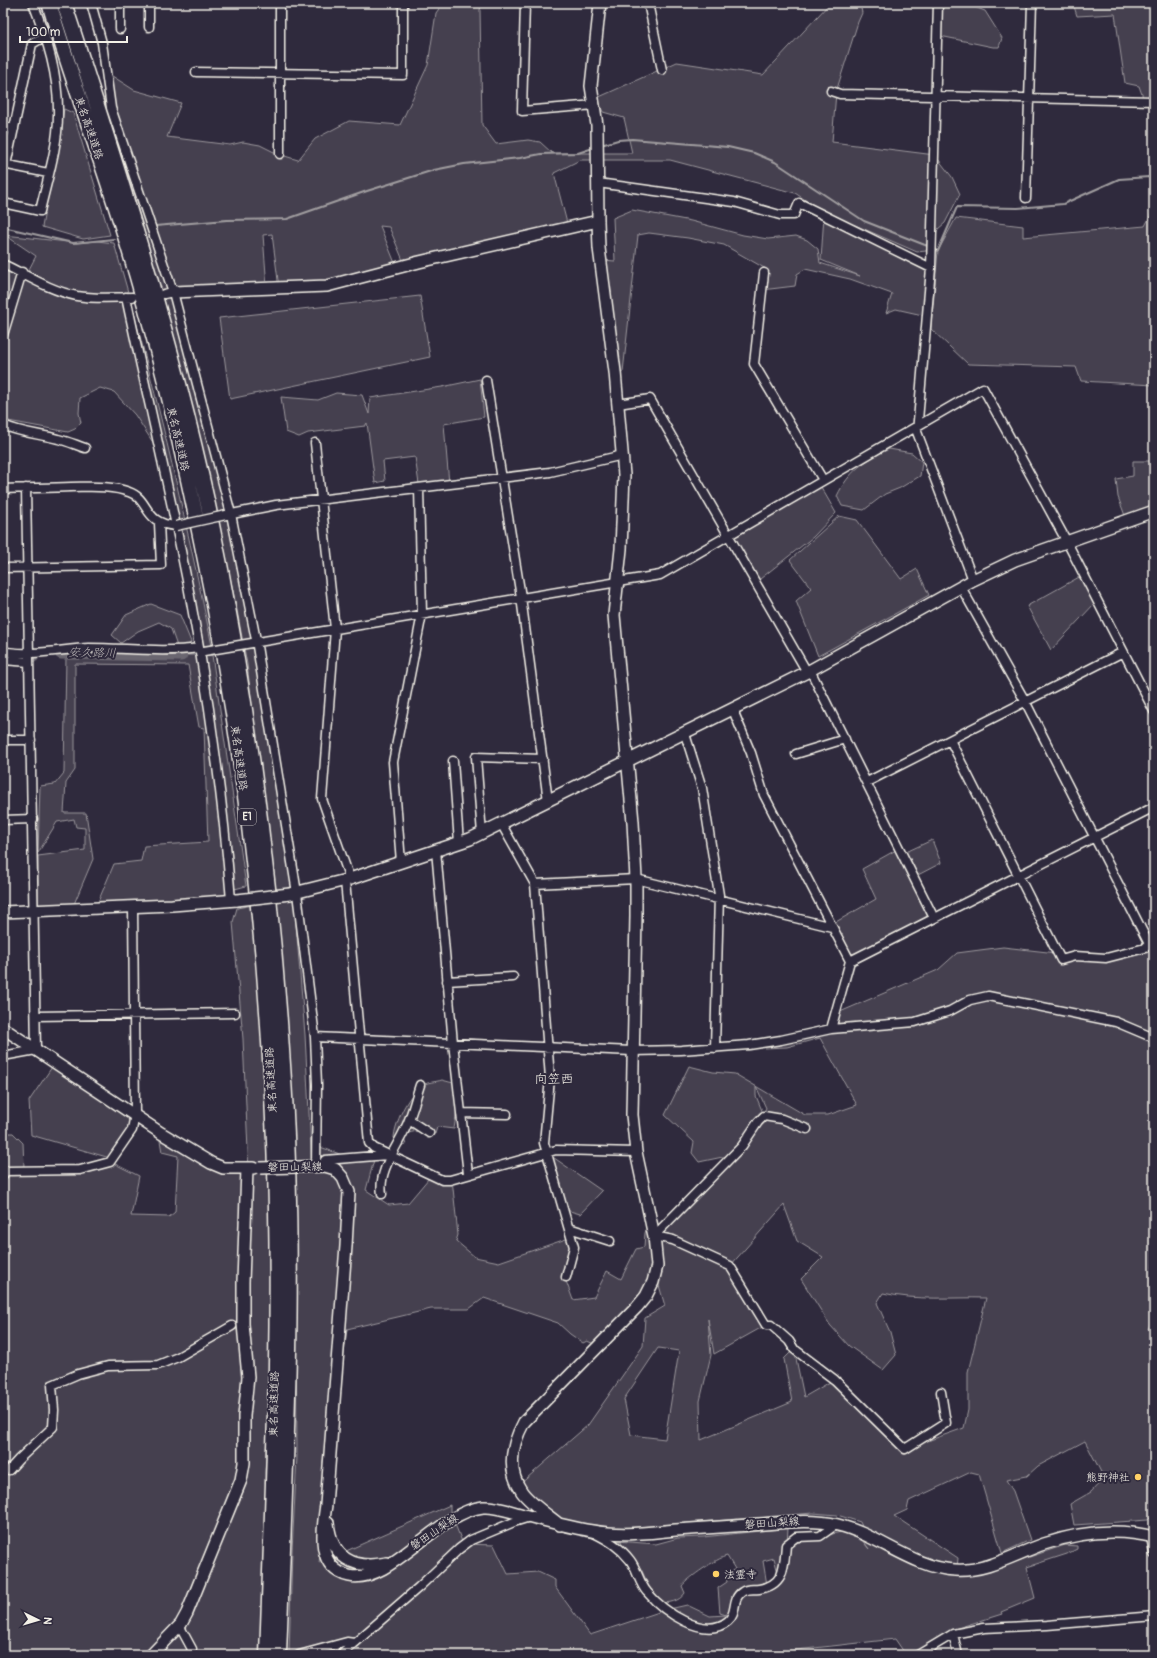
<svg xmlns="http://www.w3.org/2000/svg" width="1157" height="1658" viewBox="0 0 1157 1658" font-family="Pangolin,'Klee One',sans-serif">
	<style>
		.green { fill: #454050; stroke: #9c989c; fill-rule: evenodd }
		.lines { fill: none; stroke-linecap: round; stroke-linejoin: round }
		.stream { stroke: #a19ea0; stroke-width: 2 }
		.river { stroke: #6a6670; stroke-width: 13 }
		.street-casing { stroke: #f4f1e8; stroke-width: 11 }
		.secondary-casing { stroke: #f4f1e8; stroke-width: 14 }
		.highway-casing { stroke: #f4f1e8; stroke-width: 17 }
		.street { stroke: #2f2a3d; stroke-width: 8 }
		.secondary { stroke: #2f2a3d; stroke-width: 11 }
		.highway { stroke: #2f2a3d; stroke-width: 14 }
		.street-bridge-casing { stroke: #f4f1e8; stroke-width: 11; stroke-linecap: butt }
		.secondary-bridge-casing { stroke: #f4f1e8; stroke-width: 14; stroke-linecap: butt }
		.street-bridge { stroke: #2f2a3d; stroke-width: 8 }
		.secondary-bridge { stroke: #2f2a3d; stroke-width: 11 }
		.poi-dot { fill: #ffd166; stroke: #2f2a3d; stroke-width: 1.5 }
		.labels { text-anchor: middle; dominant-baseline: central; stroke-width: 4; stroke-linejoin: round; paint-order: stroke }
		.shield { fill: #2f2a3d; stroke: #b9b5b5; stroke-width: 1 }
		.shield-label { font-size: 10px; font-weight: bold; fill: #f4f1e8 }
		.street-label { font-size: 11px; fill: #f4f1e8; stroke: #2f2a3d }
		.poi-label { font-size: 11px; fill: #f4f1e8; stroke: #2f2a3d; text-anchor: end }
		.water-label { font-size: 12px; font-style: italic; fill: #b6b2b2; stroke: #2f2a3d }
		.quarter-label { font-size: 13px; fill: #f4f1e8; stroke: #2f2a3d }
	</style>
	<rect width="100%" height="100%" fill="#2f2a3d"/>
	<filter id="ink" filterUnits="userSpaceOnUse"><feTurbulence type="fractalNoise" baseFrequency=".025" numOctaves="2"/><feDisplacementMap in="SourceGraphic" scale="8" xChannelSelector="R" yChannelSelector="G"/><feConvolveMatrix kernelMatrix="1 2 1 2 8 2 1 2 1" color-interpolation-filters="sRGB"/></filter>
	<g filter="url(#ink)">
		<!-- green -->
		<path class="green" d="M443,3H482L480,10L482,125L496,144L528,140L540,142L552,153H632L624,118L603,112L597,98L677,62L763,75L830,3H860L862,13L858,22L836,92L832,142L935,155L952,177L960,194L945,223L938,229L926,251L917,252L855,225L841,223L931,268L927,316L896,309L886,313L892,294L850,279L805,269L797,274L795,286L762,290L766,269L724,245L688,238L649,233L638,235L623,372L619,373L603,260L615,261L613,218L632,210L691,221L743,235L768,239L796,236L807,240L818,249L820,263L860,276L821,260L824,215L835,220L795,193L670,160H580L554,173L568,227L405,265L389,227L380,226L397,268L327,286L279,288L272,234L263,235L267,288L173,292L207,422L251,634L286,826L294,900L305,1035L312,1171L320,1147L351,1158L375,1156L366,1190L389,1205L408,1203L429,1178L452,1179L458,1235L456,1241L475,1257L499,1262L566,1239L573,1251L566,1281L573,1300L594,1297L607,1271L621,1279L636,1249L644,1247L645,1233L649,1221L654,1236L732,1155L699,1162L692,1153L694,1142L665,1115L689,1066L713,1072L735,1074L805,1115H828L857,1105L820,1038L787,1047L765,1048L771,1042L829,1029L840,1012L938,970L957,953L1003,947L1092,957L1145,948L1154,927V1253L1153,1270L1154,1262V1322H1151L1148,1329L1154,1328V1378L1152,1366L1154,1384V1514L1148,1520L1074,1525L1070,1504L1091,1492L1104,1478L1085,1441L1038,1466L1027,1476L1006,1480L1013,1491L1030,1540L1002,1553L979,1474L971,1472L909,1501L907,1510L894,1516L958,1558L957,1569L979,1574L1065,1545L1077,1546V1549L1067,1554L1027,1567L1035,1598L1001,1612L1002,1614L951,1630L909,1655H906L895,1639L787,1651L783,1655H289L292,1551L297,1456L295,1173L273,878L247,664L237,610L209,477L167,311L125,164L164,268L110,106L109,74L134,90L181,103L167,137L230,145L243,142L260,145L278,154L298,160L315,139L349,121L400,125L428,65L436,13ZM756,1086L766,1108L763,1113L756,1096ZM784,1205L797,1241L823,1257L801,1279L830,1325L849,1346L883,1370L896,1355L890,1332L877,1303L883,1293C917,1301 951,1297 986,1298L968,1372V1410L964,1428L905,1449L862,1407L830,1382L804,1397L794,1349L784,1359L792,1402L701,1440L700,1401L711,1355L708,1319L714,1354L766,1325L730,1266ZM654,1278L658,1282L665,1306L645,1318L643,1346L588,1425L519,1485L557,1522L613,1529L813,1513L837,1515L860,1522L865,1533L856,1530L869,1549L853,1529L787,1545L788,1528L703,1537L678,1538L656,1544L617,1541C623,1547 630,1553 635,1559C645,1573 648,1589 659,1603C669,1603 679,1602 685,1593L682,1586C688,1578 717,1558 727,1556L735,1569L726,1577L727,1582L718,1588L720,1613L726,1615L710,1616L687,1605L665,1610L590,1635L555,1587V1580L538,1572L508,1574L494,1545L463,1544L450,1512V1505L319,1563L347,1329L431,1309H469L484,1298L558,1323L570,1334L583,1343L587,1341L599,1346ZM658,1348L679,1351L665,1439L631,1435L624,1399ZM774,1558L778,1573L775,1583L767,1585L763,1561Z
			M943,3H964L985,11L1002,38L999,47H993L940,36Z
			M1073,3H1154V101L1144,100L1139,86L1125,83L1115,14L1077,16Z
			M64,109L73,113L110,235L83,239L42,227Z
			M1154,209V385L1081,381L1076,367L968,364L931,329L938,251L956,218L1023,226V237L1145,226Z
			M5,235L76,243L97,241L114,243C153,376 184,511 212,646L202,649L154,444L135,415L114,392L100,388L80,398L79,413L81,423L75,429L68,432L3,420V264L26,275L36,256Z
			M420,296L430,357L230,399L219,318Z
			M480,379L484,417L444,424L449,484H419L415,457L383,461L385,481L375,483L367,423L365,426L308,433L299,437L286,432L281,397L318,400L336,393L362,395L369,414L370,398L442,387Z
			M889,449L912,453L922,462L920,476L900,488L885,494L864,510L842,506L837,496C849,471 864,461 889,449Z
			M1133,461H1154V511L1127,521L1118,497L1116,479L1133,476Z
			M821,487L836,513L813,537L755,583L735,537Z
			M839,516L857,520L901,579L917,569L929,595L818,656L796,601L811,588L790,560Z
			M1081,576L1095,603L1051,650L1027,606Z
			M151,604L180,615L191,642L181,655H212L246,886L231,890L227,901L95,909L114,864L141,861L144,846L208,842L204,728L199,727L188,665L75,664V770L66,783L64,813H86L93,859L74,904L38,907V856L85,850V828L76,827L74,819L57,822L38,853L40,786L55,784L64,773L66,657L180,655L171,629L159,622L138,631L121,643L112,635L126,615Z
			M932,840L941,863L916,876L906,852Z
			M896,850L928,916L850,957L834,923L876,899L862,869Z
			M253,905L264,1017L270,1233L269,1399L265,1472L266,1502L260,1655H3V1176L5,1171L67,1170L113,1163L139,1176L131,1216L169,1217L175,1212L178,1156L162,1152L159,1135L211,1163L249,1173L243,1039L233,922L237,908Z
			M52,1067L132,1117L131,1131L110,1158L31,1135L29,1101Z
			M442,1080L453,1083L459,1095L454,1129L437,1127L435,1134C423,1130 416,1130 403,1135L406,1145L395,1147C389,1132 408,1094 421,1086C426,1082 436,1082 442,1080Z
			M3,1133H13L23,1143L24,1168L3,1170Z
			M547,1153L602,1191L580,1214L563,1209Z"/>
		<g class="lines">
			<!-- stream -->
			<path class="stream" d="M601,145L618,140L632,139L728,147L754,153L775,162L864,221L930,247
				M155,226L227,220L287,219L367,191L434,170L464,164L520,158L541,154L578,153L593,148
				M3,227L73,243L114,239
				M934,249L938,251L957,207L1018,208L1063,204L1119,179L1149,177L1154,180"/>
			<!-- river -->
			<path class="river" d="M61,653L181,655
				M3,655L7,657L33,656"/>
			<defs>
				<path id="street" d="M91,3L102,43L111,108L173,292L231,514L256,640L297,893L315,1037L317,1084L316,1166
					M525,3L522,111L595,105
					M648,3L662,70
					M938,3L931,268L917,432L973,580
					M149,27V3
					M120,29V3
					M196,72L403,75V3
					M831,91L840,94L1154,101
					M3,127L14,129
					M280,154V3
					M3,164L48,173
					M6,165L32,44L45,36
					M598,183L734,202L780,215H794L799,203L931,268
					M1026,198L1032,3
					M3,203L40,211C47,180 58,147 58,115C59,76 47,39 33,3
					M3,264C26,275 51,291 77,296C95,299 114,298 132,297
					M764,273L754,364L823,480
					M164,294L173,292
					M126,297C142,373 160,449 176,526C202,649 221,775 231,900
					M3,335L22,272
					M486,380L521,597L548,801
					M618,404L650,399L807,672
					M3,425C21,433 39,434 58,439C67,441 76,445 85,448
					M315,443L335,629L322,799L350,879
					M3,489C26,488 48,488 71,487C89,487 111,485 129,492C150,499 143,524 176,526
					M227,515L276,505L550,472L623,455
					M3,568L161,565L159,523
					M961,587L1025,701L1149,944
					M252,643L660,575L983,388L1067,542L1154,711
					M3,651C28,657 63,649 89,648C126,648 162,653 199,648
					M3,660L29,662
					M810,670L934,918
					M735,708V715L751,753L764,795L850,961
					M685,734L702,788L719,895L715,1048
					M3,740H31
					M950,740L1061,960L1075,956L1106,958L1145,948L1154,939
					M796,754L845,739
					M453,761L459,843
					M867,782L1123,652
					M3,820L33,819
					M502,825L535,884L550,1078L544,1143L574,1247L566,1277
					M482,834L476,757L543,759
					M436,850L453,1043L468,1174
					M401,862L393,762L422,614L419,488
					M345,881L369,1143L374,1148L442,1180H450L556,1150L636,1152
					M535,884L636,879L832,927
					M447,981L513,977
					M36,1016L235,1013
					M831,1029L850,961L1154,807
					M315,1037L632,1051L681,1050L749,1045L781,1040L831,1029L915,1022L950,1011L970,1000L988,996L1116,1022L1154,1038
					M3,1056L36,1050L26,488
					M461,1113L507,1114
					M409,1120L429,1133
					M322,1166L325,1160L388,1155
					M3,1176L5,1171L80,1170L110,1162L132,1130L135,1114L133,907
					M382,1194C378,1171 396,1149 405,1129C412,1115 415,1100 420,1085
					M569,1228L610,1241
					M654,1236L673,1240L730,1266L766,1325H771L789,1341L794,1349L835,1380L905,1449L946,1423L941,1392
					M654,1236L742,1146L758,1122L764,1116L782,1119L807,1129
					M9,1470L19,1459L53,1427L54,1410L52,1385L78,1374L108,1366L158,1365L178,1357L232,1326
					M594,1533C608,1540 620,1547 630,1560C637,1569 639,1583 647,1592C663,1611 704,1641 728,1621C738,1613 731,1599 742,1592C747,1588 753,1590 759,1589C785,1585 784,1566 786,1545L796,1537L820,1536L837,1524
					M1151,1536L1154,1554
					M179,1625L192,1649L190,1655
					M953,1634L958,1655
					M299,1655L347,1642L354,1643
					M341,1655L419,1587L459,1549L471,1540L514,1522L530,1517
					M918,1655L953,1634L984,1628L1047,1625L1154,1616"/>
				<path id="secondary" d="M173,292L327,286L419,262L598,221
					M290,894L350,879L470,839L807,672L973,580L1015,560L1154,511
					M3,912L172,905L237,900
					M3,1028L161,1133L211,1163L223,1168H253
					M297,1167L325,1166L335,1169L343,1178L349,1192L346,1246L326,1505C322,1531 316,1568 349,1576C390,1585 437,1512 483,1507C496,1506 511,1512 524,1515C546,1521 569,1527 592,1531C620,1536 648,1533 676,1530C705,1528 735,1526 764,1524C788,1522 814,1519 838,1525C879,1535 913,1568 955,1570C987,1572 1015,1554 1044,1544C1079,1532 1118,1528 1154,1537
					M328,1523C332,1558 353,1570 387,1563
					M560,1525C549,1516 530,1503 522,1492C506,1469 512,1444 524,1422L637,1307L646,1296L653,1282L657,1266L654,1236L636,1152L632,1115L636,916V879L633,822L614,615L621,549L624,475L615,372L599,248L598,221L597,125L591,86L600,3
					M151,1655L181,1624L187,1613L241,1480L244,1463V1416L248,1377L243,1324V1282L247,1169"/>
				<path id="highway" d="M49,3C71,76 97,147 120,220C154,329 181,442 204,555C244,747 267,944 274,1141C281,1312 273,1484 267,1655
					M64,3C118,169 171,335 208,505C247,690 271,877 283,1065C297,1261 286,1458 279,1655"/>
			</defs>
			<!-- street casing -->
			<use href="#street" class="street-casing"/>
			<!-- secondary casing -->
			<use href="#secondary" class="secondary-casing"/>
			<!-- highway casing -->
			<use href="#highway" class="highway-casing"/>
			<!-- street -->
			<use href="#street" class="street"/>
			<!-- secondary -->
			<use href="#secondary" class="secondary"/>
			<!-- highway -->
			<use href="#highway" class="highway"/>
			<defs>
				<path id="street-bridge" d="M176,526L226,515
					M204,651L252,643"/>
				<path id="secondary-bridge" d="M237,900L290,894
					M260,1168L297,1167"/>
			</defs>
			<!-- street-bridge casing -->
			<use href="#street-bridge" class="street-bridge-casing"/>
			<!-- secondary-bridge casing -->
			<use href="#secondary-bridge" class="secondary-bridge-casing"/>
			<!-- street-bridge -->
			<use href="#street-bridge" class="street-bridge"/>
			<!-- secondary-bridge -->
			<use href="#secondary-bridge" class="secondary-bridge"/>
		</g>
	</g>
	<!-- markers -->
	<g class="poi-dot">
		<circle cx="1138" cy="1477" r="4"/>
		<circle cx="716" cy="1574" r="4"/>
	</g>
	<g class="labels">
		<!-- shield labels -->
		<rect class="shield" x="238" y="809" width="18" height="16" rx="3"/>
		<g class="shield-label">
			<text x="247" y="817">E1</text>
		</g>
		<!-- street labels -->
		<g class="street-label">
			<text transform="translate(89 128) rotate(71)">東名高速道路</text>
			<text transform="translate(178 439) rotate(77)">東名高速道路</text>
			<text transform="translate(239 758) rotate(82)">東名高速道路</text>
			<text transform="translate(271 1080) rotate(-93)">東名高速道路</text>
			<text transform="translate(295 1167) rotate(-1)">磐田山梨線</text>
			<text transform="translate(274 1404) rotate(-89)">東名高速道路</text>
			<text transform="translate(772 1523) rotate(-4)">磐田山梨線</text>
			<text transform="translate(434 1532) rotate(-34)">磐田山梨線</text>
		</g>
		<!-- poi labels -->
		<g class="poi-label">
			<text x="1130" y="1477">熊野神社</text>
			<text x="724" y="1574" text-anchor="start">法霊寺</text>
		</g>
		<!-- water labels -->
		<g class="water-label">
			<text transform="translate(92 653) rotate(1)">安久路川</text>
		</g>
		<!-- quarter labels -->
		<g class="quarter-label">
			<text x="554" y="1079">向笠西</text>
		</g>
	</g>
	<!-- margin -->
	<rect width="1157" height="1658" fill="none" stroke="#2f2a3d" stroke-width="16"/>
	<rect x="8" y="8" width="1141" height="1642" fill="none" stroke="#f4f1e8" stroke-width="1.5" filter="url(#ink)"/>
	<!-- north arrow -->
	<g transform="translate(38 1620) rotate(95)" stroke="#2f2a3d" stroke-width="3" paint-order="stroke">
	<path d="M0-3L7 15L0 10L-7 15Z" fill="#f4f1e8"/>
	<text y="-6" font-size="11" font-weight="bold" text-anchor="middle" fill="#f4f1e8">N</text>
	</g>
	<!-- scale -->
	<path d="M20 36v6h107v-6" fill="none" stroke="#f4f1e8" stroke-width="2"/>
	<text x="26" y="36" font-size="12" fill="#f4f1e8" stroke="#2f2a3d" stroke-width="3" paint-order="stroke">100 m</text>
</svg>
